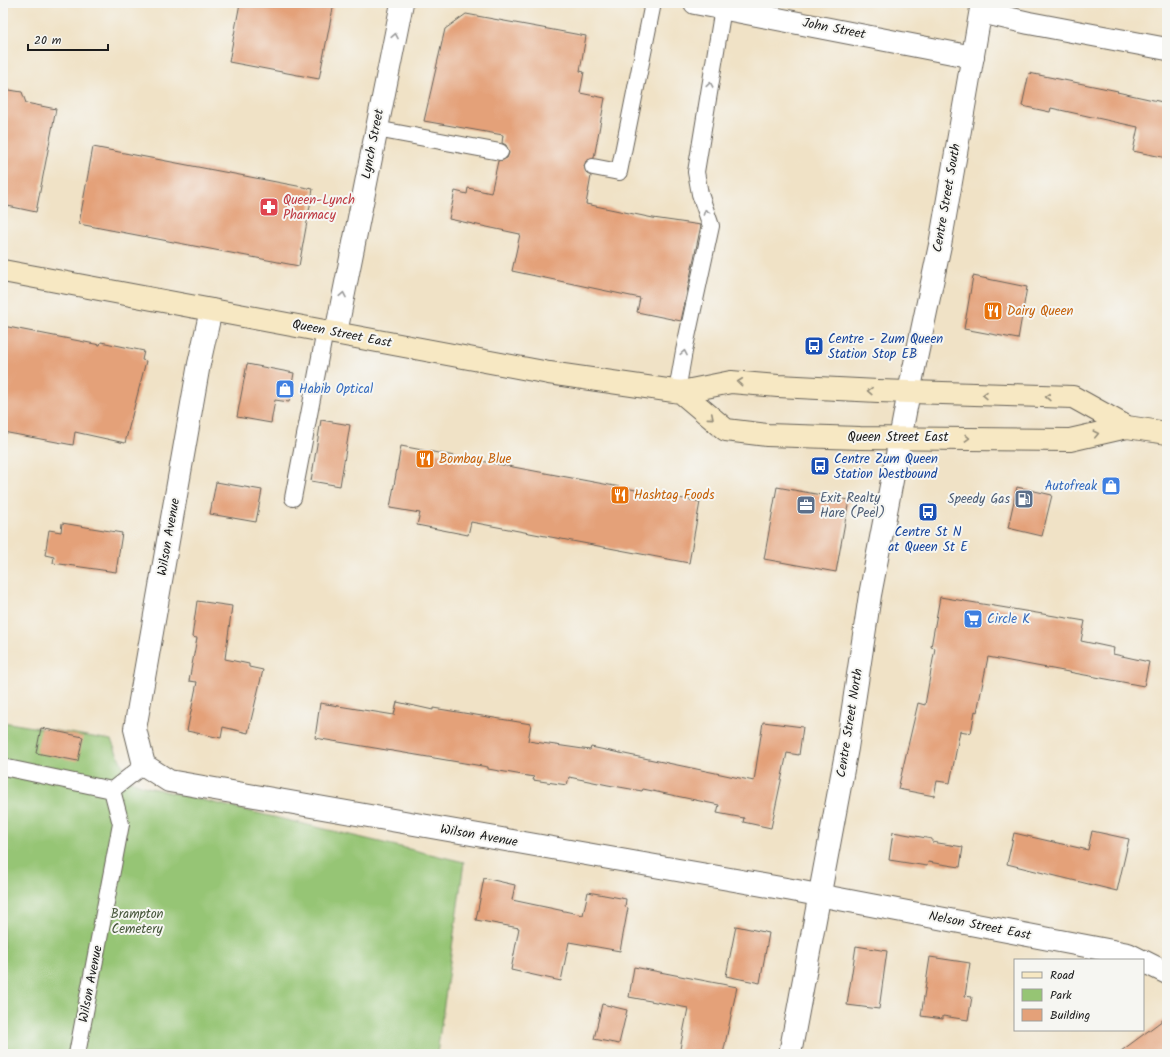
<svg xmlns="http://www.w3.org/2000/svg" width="1170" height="1057" viewBox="0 0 1170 1057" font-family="Kalam,sans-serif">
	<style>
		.green { fill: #96c574; stroke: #597048 }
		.building { fill: #e4a179 }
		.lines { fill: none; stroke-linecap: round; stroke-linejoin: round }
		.service-casing { stroke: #666158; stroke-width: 18 }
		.minor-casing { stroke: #666158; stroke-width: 24 }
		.tertiary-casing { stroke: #666158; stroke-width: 24 }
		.secondary-casing { stroke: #666158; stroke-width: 24 }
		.service { stroke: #fff; stroke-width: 16 }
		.minor { stroke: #fff; stroke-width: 22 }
		.tertiary { stroke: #fff; stroke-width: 22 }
		.secondary { stroke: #f7e8c3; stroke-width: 22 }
		.oneway { stroke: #999 }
		.oneway2 { stroke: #948c78 }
		.labels { text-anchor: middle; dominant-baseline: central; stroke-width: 4; stroke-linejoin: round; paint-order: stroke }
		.street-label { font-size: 13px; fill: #1c1c1c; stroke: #f6f6f2 }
		.health-label { font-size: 13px; fill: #be3a42; stroke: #f6f6f2; text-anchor: start }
		.food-label { font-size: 13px; fill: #c56008; stroke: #f6f6f2; text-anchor: start }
		.transit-label { font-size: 13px; fill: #164399; stroke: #f6f6f2; text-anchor: start }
		.shop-label { font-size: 13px; fill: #366cbe; stroke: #f6f6f2; text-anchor: start }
		.service-label { font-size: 13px; fill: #4e5e75; stroke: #f6f6f2; text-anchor: start }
		.park-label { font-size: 13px; fill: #47573b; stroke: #f6f6f2 }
	</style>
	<rect width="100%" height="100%" fill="#f6f6f2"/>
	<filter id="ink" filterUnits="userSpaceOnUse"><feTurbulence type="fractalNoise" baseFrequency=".025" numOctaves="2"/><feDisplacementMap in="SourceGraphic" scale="8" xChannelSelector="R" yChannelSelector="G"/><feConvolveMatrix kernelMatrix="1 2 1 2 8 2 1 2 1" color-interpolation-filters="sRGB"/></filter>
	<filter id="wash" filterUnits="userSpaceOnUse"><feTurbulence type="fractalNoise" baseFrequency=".012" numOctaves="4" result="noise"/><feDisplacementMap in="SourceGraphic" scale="16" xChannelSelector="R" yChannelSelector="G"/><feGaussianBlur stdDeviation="0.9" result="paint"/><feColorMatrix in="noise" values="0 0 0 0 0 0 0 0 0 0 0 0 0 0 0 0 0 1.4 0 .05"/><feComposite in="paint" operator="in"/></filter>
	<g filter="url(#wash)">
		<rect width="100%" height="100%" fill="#f0e2c6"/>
		<!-- green -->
		<path class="green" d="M3,722L111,740L129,780L143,786L464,862L437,1054H3Z"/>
		<g id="blocks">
			<!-- building -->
			<path class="building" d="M240,3H334L319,79L229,62Z
				M466,14L586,36L580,71L584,72L580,93L605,98L594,158L586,161L584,166L587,174L591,176L586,204L653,218L701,225L681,321L637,312L640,298L512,271L520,234L449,219L455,191L467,194L468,188L491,193L498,161L507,158L509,153L506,145L502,143L503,135L424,121L445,29Z
				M1029,73L1118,91L1117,92L1167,103V158L1133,151L1138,127L1051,108L1050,112L1022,106Z
				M3,89L22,92L26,103L56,109L36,212L3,205Z
				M93,147L313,189L299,266L79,224Z
				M973,276L1027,287L1018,339L964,329Z
				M3,326L100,345L101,342L144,351L142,360L146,361L125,443L75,432L73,445L3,432Z
				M247,364L294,373L289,402L275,400L271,423L237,417Z
				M321,420L350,425L340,486L311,481Z
				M401,446L700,502L689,563L471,522L468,535L417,525L420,513L390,508Z
				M216,482L262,490L256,522L210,514Z
				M777,487L849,500L836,572L764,559Z
				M1017,487L1052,495L1042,536L1008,528Z
				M62,523L122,533L116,572L53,563L54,557L45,555L49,530L61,532Z
				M940,597L1085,621L1081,641L1114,648L1113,654L1149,662L1144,686L988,657L977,712L975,711L971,733L960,731L950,783L937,781L934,796L898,789L918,703L925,705L935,648L931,647Z
				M197,601L232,606L225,659L249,664V667L263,670L248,733L223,727L221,738L187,731L197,682L189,681L197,638L192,637Z
				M397,702L433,710V708L531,724L528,741L590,750L591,747L754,781L763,722L803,727L799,755L787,753L771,828L743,822L744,818L717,813L719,805L643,789L642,791L608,785L569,777L567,785L533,780L534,777L488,769V767L315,738L320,703L394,715Z
				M41,728L83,737L78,761L36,753Z
				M1092,831L1129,839L1117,891L1007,864L1014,833L1088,850Z
				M893,832L932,839V842L963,847L960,867L928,862L927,866L889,860Z
				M484,878L515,885L512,900L583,915L588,892L626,899L625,907L628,908L620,951L569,942L561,981L511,970L519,928L476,920Z
				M736,926L769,933L760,983L726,976Z
				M856,946L887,951L879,1009L847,1005Z
				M930,957L970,963L965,996L972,997L968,1020L943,1016V1019L921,1016Z
				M634,967L737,987L723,1054H679L688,1008L629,997Z
				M602,1004L627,1010L619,1044L594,1039Z
				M1167,1017V1054H1117Z"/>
		</g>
	</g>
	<g filter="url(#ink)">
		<use href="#blocks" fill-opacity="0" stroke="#666158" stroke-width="1"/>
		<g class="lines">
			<defs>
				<path id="service" d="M376,129L500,152
					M593,167L619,172L653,3
					M677,391L684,351L711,226L700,194L696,172L723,8
					M293,498L325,331
					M3,767L112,790
					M112,790L144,765
					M77,1054L121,824L112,790"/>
				<path id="minor" d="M695,3L973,57
					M981,12L1029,23L1167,49
					M211,310L199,364L135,729L144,765L169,781L792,890L1128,954L1140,960
					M336,333L402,3
					M1143,961L1167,973"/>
				<path id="tertiary" d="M790,1054L847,748L870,595L909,392L940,245L982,3"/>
				<path id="secondary" d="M3,271L549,373L681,392L731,382L778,386L878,391L1073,397L1127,427L1167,433
					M681,392L726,430L767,435L860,438L1070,440L1127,427"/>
			</defs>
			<!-- service casing -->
			<use href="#service" class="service-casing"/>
			<!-- minor casing -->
			<use href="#minor" class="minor-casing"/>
			<!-- tertiary casing -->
			<use href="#tertiary" class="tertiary-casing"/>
			<!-- secondary casing -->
			<use href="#secondary" class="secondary-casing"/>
			<!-- service -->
			<use href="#service" class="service"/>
			<!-- minor -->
			<use href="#minor" class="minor"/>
			<!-- tertiary -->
			<use href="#tertiary" class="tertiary"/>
			<!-- secondary -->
			<use href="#secondary" class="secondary"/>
		</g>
		<!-- one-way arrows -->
		<defs><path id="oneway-chevron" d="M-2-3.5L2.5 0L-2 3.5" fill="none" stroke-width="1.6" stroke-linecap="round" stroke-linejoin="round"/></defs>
		<g class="oneway">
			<use href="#oneway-chevron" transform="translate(395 36) rotate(-79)"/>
			<use href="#oneway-chevron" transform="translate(710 85) rotate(-81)"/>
			<use href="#oneway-chevron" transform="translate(706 212) rotate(-109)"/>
			<use href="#oneway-chevron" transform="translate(343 295) rotate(-79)"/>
			<use href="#oneway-chevron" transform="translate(684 353) rotate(-79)"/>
		</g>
		<g class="oneway2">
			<use href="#oneway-chevron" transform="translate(740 382) rotate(-174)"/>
			<use href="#oneway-chevron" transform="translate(870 391) rotate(-177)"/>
			<use href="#oneway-chevron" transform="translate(985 395) rotate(-179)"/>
			<use href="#oneway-chevron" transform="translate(1048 397) rotate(-179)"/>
			<use href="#oneway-chevron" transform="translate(711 417) rotate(40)"/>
			<use href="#oneway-chevron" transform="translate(1096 434) rotate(-13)"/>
			<use href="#oneway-chevron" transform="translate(967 438) rotate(2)"/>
		</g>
	</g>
	<!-- icons -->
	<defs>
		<symbol id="pharmacy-square" viewBox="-11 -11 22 22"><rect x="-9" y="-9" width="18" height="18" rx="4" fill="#e0444e" stroke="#f6f6f2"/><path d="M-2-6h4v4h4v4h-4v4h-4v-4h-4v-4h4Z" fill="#fff"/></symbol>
		<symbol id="restaurant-square" viewBox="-11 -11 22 22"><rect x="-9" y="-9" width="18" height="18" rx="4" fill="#e8710a" stroke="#f6f6f2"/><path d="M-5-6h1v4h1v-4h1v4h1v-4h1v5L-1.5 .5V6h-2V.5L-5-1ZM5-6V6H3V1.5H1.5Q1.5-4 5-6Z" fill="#fff"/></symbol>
		<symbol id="bus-square" viewBox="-11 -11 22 22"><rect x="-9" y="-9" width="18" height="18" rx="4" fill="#1a4fb4" stroke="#f6f6f2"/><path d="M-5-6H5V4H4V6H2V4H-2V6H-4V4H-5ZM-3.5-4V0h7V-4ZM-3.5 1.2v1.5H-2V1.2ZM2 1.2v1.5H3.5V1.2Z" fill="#fff"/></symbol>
		<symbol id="shop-square" viewBox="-11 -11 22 22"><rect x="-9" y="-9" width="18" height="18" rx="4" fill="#3f7fe0" stroke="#f6f6f2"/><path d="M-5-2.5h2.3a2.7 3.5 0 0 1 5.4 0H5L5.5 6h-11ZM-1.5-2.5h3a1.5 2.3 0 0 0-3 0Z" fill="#fff"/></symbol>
		<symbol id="fuel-square" viewBox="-11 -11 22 22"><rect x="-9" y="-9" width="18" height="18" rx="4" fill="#5c6f8a" stroke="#f6f6f2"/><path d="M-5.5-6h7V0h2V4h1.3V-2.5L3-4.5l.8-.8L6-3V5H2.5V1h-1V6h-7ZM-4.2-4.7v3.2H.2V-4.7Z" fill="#fff"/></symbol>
		<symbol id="office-square" viewBox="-11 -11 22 22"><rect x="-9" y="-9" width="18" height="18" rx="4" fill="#5c6f8a" stroke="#f6f6f2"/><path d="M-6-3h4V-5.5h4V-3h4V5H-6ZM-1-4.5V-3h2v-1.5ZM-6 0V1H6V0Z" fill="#fff"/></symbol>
		<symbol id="supermarket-square" viewBox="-11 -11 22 22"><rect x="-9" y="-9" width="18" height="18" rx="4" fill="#3f7fe0" stroke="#f6f6f2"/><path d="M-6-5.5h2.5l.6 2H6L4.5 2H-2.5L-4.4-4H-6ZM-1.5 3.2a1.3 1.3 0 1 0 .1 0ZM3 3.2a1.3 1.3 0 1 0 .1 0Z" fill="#fff"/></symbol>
	</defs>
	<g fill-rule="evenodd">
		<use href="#pharmacy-square" x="258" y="196" width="22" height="22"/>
		<use href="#restaurant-square" x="982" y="300" width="22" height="22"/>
		<use href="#bus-square" x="803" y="335" width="22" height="22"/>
		<use href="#shop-square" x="274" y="378" width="22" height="22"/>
		<use href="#restaurant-square" x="414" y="448" width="22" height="22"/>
		<use href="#bus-square" x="809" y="455" width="22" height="22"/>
		<use href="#shop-square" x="1100" y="475" width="22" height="22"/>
		<use href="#restaurant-square" x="609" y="484" width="22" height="22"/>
		<use href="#fuel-square" x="1013" y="488" width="22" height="22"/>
		<use href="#office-square" x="795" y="494" width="22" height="22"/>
		<use href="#bus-square" x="917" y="501" width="22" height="22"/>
		<use href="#supermarket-square" x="962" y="608" width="22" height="22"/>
	</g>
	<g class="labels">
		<!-- street labels -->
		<g class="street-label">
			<text transform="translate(834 29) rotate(11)">John Street</text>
			<text transform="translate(373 144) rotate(-79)">Lynch Street</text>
			<text transform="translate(947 198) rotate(-80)">Centre Street South</text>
			<text transform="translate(342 334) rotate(11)">Queen Street East</text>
			<text x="898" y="437">Queen Street East</text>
			<text transform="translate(169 537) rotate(-80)">Wilson Avenue</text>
			<text transform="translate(850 723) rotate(-81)">Centre Street North</text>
			<text transform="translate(479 836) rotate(10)">Wilson Avenue</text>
			<text transform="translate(980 926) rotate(11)">Nelson Street East</text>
			<text transform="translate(91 984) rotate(-79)">Wilson Avenue</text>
		</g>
		<!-- health labels -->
		<g class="health-label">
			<text x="283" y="200">Queen-Lynch<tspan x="283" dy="15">Pharmacy</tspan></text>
		</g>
		<!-- food labels -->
		<g class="food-label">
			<text x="1007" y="311">Dairy Queen</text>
			<text x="439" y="459">Bombay Blue</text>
			<text x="634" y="495">Hashtag Foods</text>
		</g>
		<!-- transit labels -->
		<g class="transit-label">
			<text x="828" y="339">Centre - Zum Queen<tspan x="828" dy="15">Station Stop EB</tspan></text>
			<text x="834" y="459">Centre Zum Queen<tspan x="834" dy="15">Station Westbound</tspan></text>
			<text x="928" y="532" text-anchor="middle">Centre St N<tspan x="928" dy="15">at Queen St E</tspan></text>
		</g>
		<!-- shop labels -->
		<g class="shop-label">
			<text x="299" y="389">Habib Optical</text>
			<text x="1097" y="486" text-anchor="end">Autofreak</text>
			<text x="987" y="619">Circle K</text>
		</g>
		<!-- service labels -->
		<g class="service-label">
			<text x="820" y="498">Exit Realty<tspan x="820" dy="15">Hare (Peel)</tspan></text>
			<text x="1010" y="499" text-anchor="end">Speedy Gas</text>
		</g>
		<!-- park labels -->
		<g class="park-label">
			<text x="137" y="914">Brampton<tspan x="137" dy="15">Cemetery</tspan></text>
		</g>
	</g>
	<!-- margin -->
	<rect width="1170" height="1057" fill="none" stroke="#f6f6f2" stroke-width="16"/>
	<!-- legend -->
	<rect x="1014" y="959" width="130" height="72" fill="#f6f6f2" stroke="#9f9f9c"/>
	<rect x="1022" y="972" width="20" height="6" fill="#f7e8c3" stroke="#9f9f9c"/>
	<text x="1050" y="979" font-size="12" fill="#1c1c1c">Road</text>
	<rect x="1022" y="989" width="20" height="12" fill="#96c574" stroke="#9f9f9c"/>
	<text x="1050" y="999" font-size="12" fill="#1c1c1c">Park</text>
	<rect x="1022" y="1009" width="20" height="12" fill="#e4a179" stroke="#9f9f9c"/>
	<text x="1050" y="1019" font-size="12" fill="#1c1c1c">Building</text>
	<!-- scale -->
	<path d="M28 44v6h80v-6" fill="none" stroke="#1c1c1c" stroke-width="2"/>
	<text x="34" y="44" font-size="12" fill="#1c1c1c" stroke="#f6f6f2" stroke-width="3" paint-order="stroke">20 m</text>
</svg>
